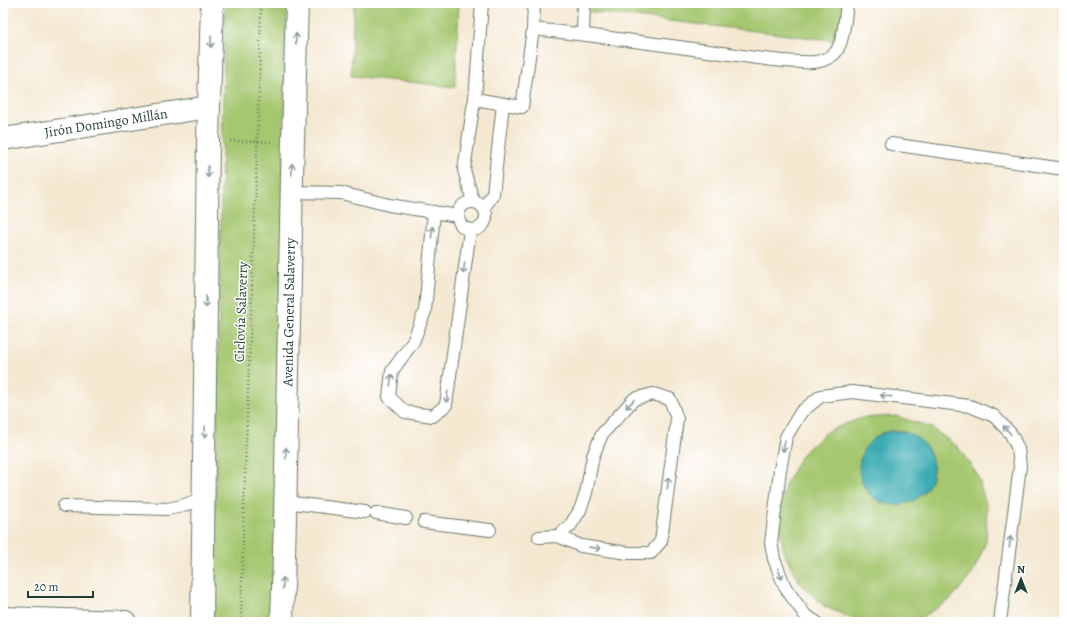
<svg xmlns="http://www.w3.org/2000/svg" width="1067" height="625" viewBox="0 0 1067 625" font-family="Alegreya,serif">
	<style>
		.green { fill: #a5c76f; stroke: #628252; fill-rule: evenodd }
		.water { fill: #3aacb3; stroke: #2c7474 }
		.lines { fill: none; stroke-linecap: round; stroke-linejoin: round }
		.lane-casing { stroke: #6a796b; stroke-width: 14 }
		.street-casing { stroke: #6a796b; stroke-width: 24 }
		.secondary-casing { stroke: #6a796b; stroke-width: 24 }
		.path { stroke: #6a796b; stroke-width: 2.5; stroke-dasharray: 1 3; stroke-linecap: butt }
		.lane { stroke: #fff; stroke-width: 12 }
		.street { stroke: #fff; stroke-width: 22 }
		.secondary { stroke: #fff; stroke-width: 22 }
		.oneway { stroke: #8f9e9a }
		.labels { text-anchor: middle; dominant-baseline: central; stroke-width: 3; stroke-linejoin: round; paint-order: stroke }
		.street-label { font-size: 14px; fill: #1f3d34; stroke: #fff }
	</style>
	<rect width="100%" height="100%" fill="#fff"/>
	<filter id="ink" filterUnits="userSpaceOnUse"><feTurbulence type="fractalNoise" baseFrequency=".025" numOctaves="2"/><feDisplacementMap in="SourceGraphic" scale="8" xChannelSelector="R" yChannelSelector="G"/><feConvolveMatrix kernelMatrix="1 2 1 2 8 2 1 2 1" color-interpolation-filters="sRGB"/></filter>
	<filter id="wash" filterUnits="userSpaceOnUse"><feTurbulence type="fractalNoise" baseFrequency=".012" numOctaves="4" result="noise"/><feDisplacementMap in="SourceGraphic" scale="16" xChannelSelector="R" yChannelSelector="G"/><feGaussianBlur stdDeviation="0.9" result="paint"/><feColorMatrix in="noise" values="0 0 0 0 0 0 0 0 0 0 0 0 0 0 0 0 0 1.4 0 .05"/><feComposite in="paint" operator="in"/></filter>
	<g filter="url(#wash)">
		<rect width="100%" height="100%" fill="#f4e8d1"/>
		<!-- green -->
		<path class="green" d="M225,3H287L274,622H213Z
			M354,3H459L455,87L351,76Z
			M577,3H845L839,41L576,10Z
			M896,416L930,427L958,447L978,476L987,508L986,542L973,573L951,599L922,617L899,622H869L855,620L824,606L800,583L784,553L778,519L785,485L802,454L828,431L861,418ZM891,430L903,431L934,466L932,478L927,489L918,498L882,503L872,497L864,487L879,434Z"/>
		<!-- water -->
		<path class="water" d="M859 468a37 37 0 1 1 74 0a37 37 0 1 1-74 0Z"/>
	</g>
	<g filter="url(#ink)">
		<g class="lines">
			<defs>
				<path id="lane" d="M533,29C591,35 650,43 708,51C740,55 772,62 804,62C814,63 825,61 833,55C844,46 845,17 847,3
					M583,34L584,3
					M475,99L522,107L533,29L534,3
					M891,144L1064,169
					M291,192L341,193L389,205L458,216
					M473,201L464,170L473,108L475,99L482,3
					M458 216a14 14 0 1 1 28 0a14 14 0 1 1-28 0Z
					M484,208L493,194L503,104
					M434,212L425,311L413,342L392,371L389,397L405,412L433,416L446,405L470,230
					M285,502L365,512
					M64,506L167,509L182,506L204,498
					M376,513L406,518
					M424,522L490,530
					M539,537L558,536L581,546L628,553H651L661,541L677,419L670,399L653,394L634,399L602,434L593,456L586,493L580,510L570,526L558,536
					M816,622L805,615L785,587L774,559L771,543L780,470L786,437L801,412L821,396L852,392L970,406L994,416L1011,434L1018,449L1020,466L1000,622"/>
				<path id="street" d="M3,139L209,107
					M3,618L125,622"/>
				<path id="secondary" d="M202,622L208,140L212,3
					M282,622L285,519L292,176L297,3"/>
			</defs>
			<!-- lane casing -->
			<use href="#lane" class="lane-casing"/>
			<!-- street casing -->
			<use href="#street" class="street-casing"/>
			<!-- secondary casing -->
			<use href="#secondary" class="secondary-casing"/>
			<!-- path -->
			<path class="path" d="M230,141L271,142
				M241,622C245,416 257,209 261,3"/>
			<!-- lane -->
			<use href="#lane" class="lane"/>
			<!-- street -->
			<use href="#street" class="street"/>
			<!-- secondary -->
			<use href="#secondary" class="secondary"/>
		</g>
		<!-- one-way arrows -->
		<defs><path id="oneway-shaft" d="M-6 0H5M1.5-3L5.5 0L1.5 3" fill="none" stroke-width="1.6" stroke-linecap="round" stroke-linejoin="round"/></defs>
		<g class="oneway">
			<use href="#oneway-shaft" transform="translate(296 39) rotate(-88)"/>
			<use href="#oneway-shaft" transform="translate(211 42) rotate(92)"/>
			<use href="#oneway-shaft" transform="translate(292 169) rotate(-88)"/>
			<use href="#oneway-shaft" transform="translate(208 172) rotate(91)"/>
			<use href="#oneway-shaft" transform="translate(432 232) rotate(-85)"/>
			<use href="#oneway-shaft" transform="translate(464 268) rotate(98)"/>
			<use href="#oneway-shaft" transform="translate(206 302) rotate(91)"/>
			<use href="#oneway-shaft" transform="translate(391 380) rotate(-83)"/>
			<use href="#oneway-shaft" transform="translate(886 396) rotate(-173)"/>
			<use href="#oneway-shaft" transform="translate(447 397) rotate(98)"/>
			<use href="#oneway-shaft" transform="translate(630 404) rotate(133)"/>
			<use href="#oneway-shaft" transform="translate(1007 430) rotate(-132)"/>
			<use href="#oneway-shaft" transform="translate(205 432) rotate(91)"/>
			<use href="#oneway-shaft" transform="translate(784 446) rotate(100)"/>
			<use href="#oneway-shaft" transform="translate(286 453) rotate(-89)"/>
			<use href="#oneway-shaft" transform="translate(668 483) rotate(-83)"/>
			<use href="#oneway-shaft" transform="translate(1010 542) rotate(-83)"/>
			<use href="#oneway-shaft" transform="translate(595 548) rotate(8)"/>
			<use href="#oneway-shaft" transform="translate(780 574) rotate(69)"/>
			<use href="#oneway-shaft" transform="translate(283 583) rotate(-88)"/>
		</g>
	</g>
	<g class="labels">
		<!-- street labels -->
		<g class="street-label">
			<text transform="translate(106 123) rotate(-9)">Jirón Domingo Millán</text>
			<text transform="translate(241 312) rotate(-88)">Ciclovía Salaverry</text>
			<text transform="translate(289 312) rotate(-89)">Avenida General Salaverry</text>
		</g>
	</g>
	<!-- margin -->
	<rect width="1067" height="625" fill="none" stroke="#fff" stroke-width="16"/>
	<!-- north arrow -->
	<g transform="translate(1021 579)" stroke="#ffffff" stroke-width="3" paint-order="stroke">
	<path d="M0-3L7 15L0 10L-7 15Z" fill="#1f3d34"/>
	<text y="-6" font-size="11" font-weight="bold" text-anchor="middle" fill="#1f3d34">N</text>
	</g>
	<!-- scale -->
	<path d="M28 591v6h65v-6" fill="none" stroke="#1f3d34" stroke-width="2"/>
	<text x="34" y="591" font-size="12" fill="#1f3d34" stroke="#ffffff" stroke-width="3" paint-order="stroke">20 m</text>
</svg>
